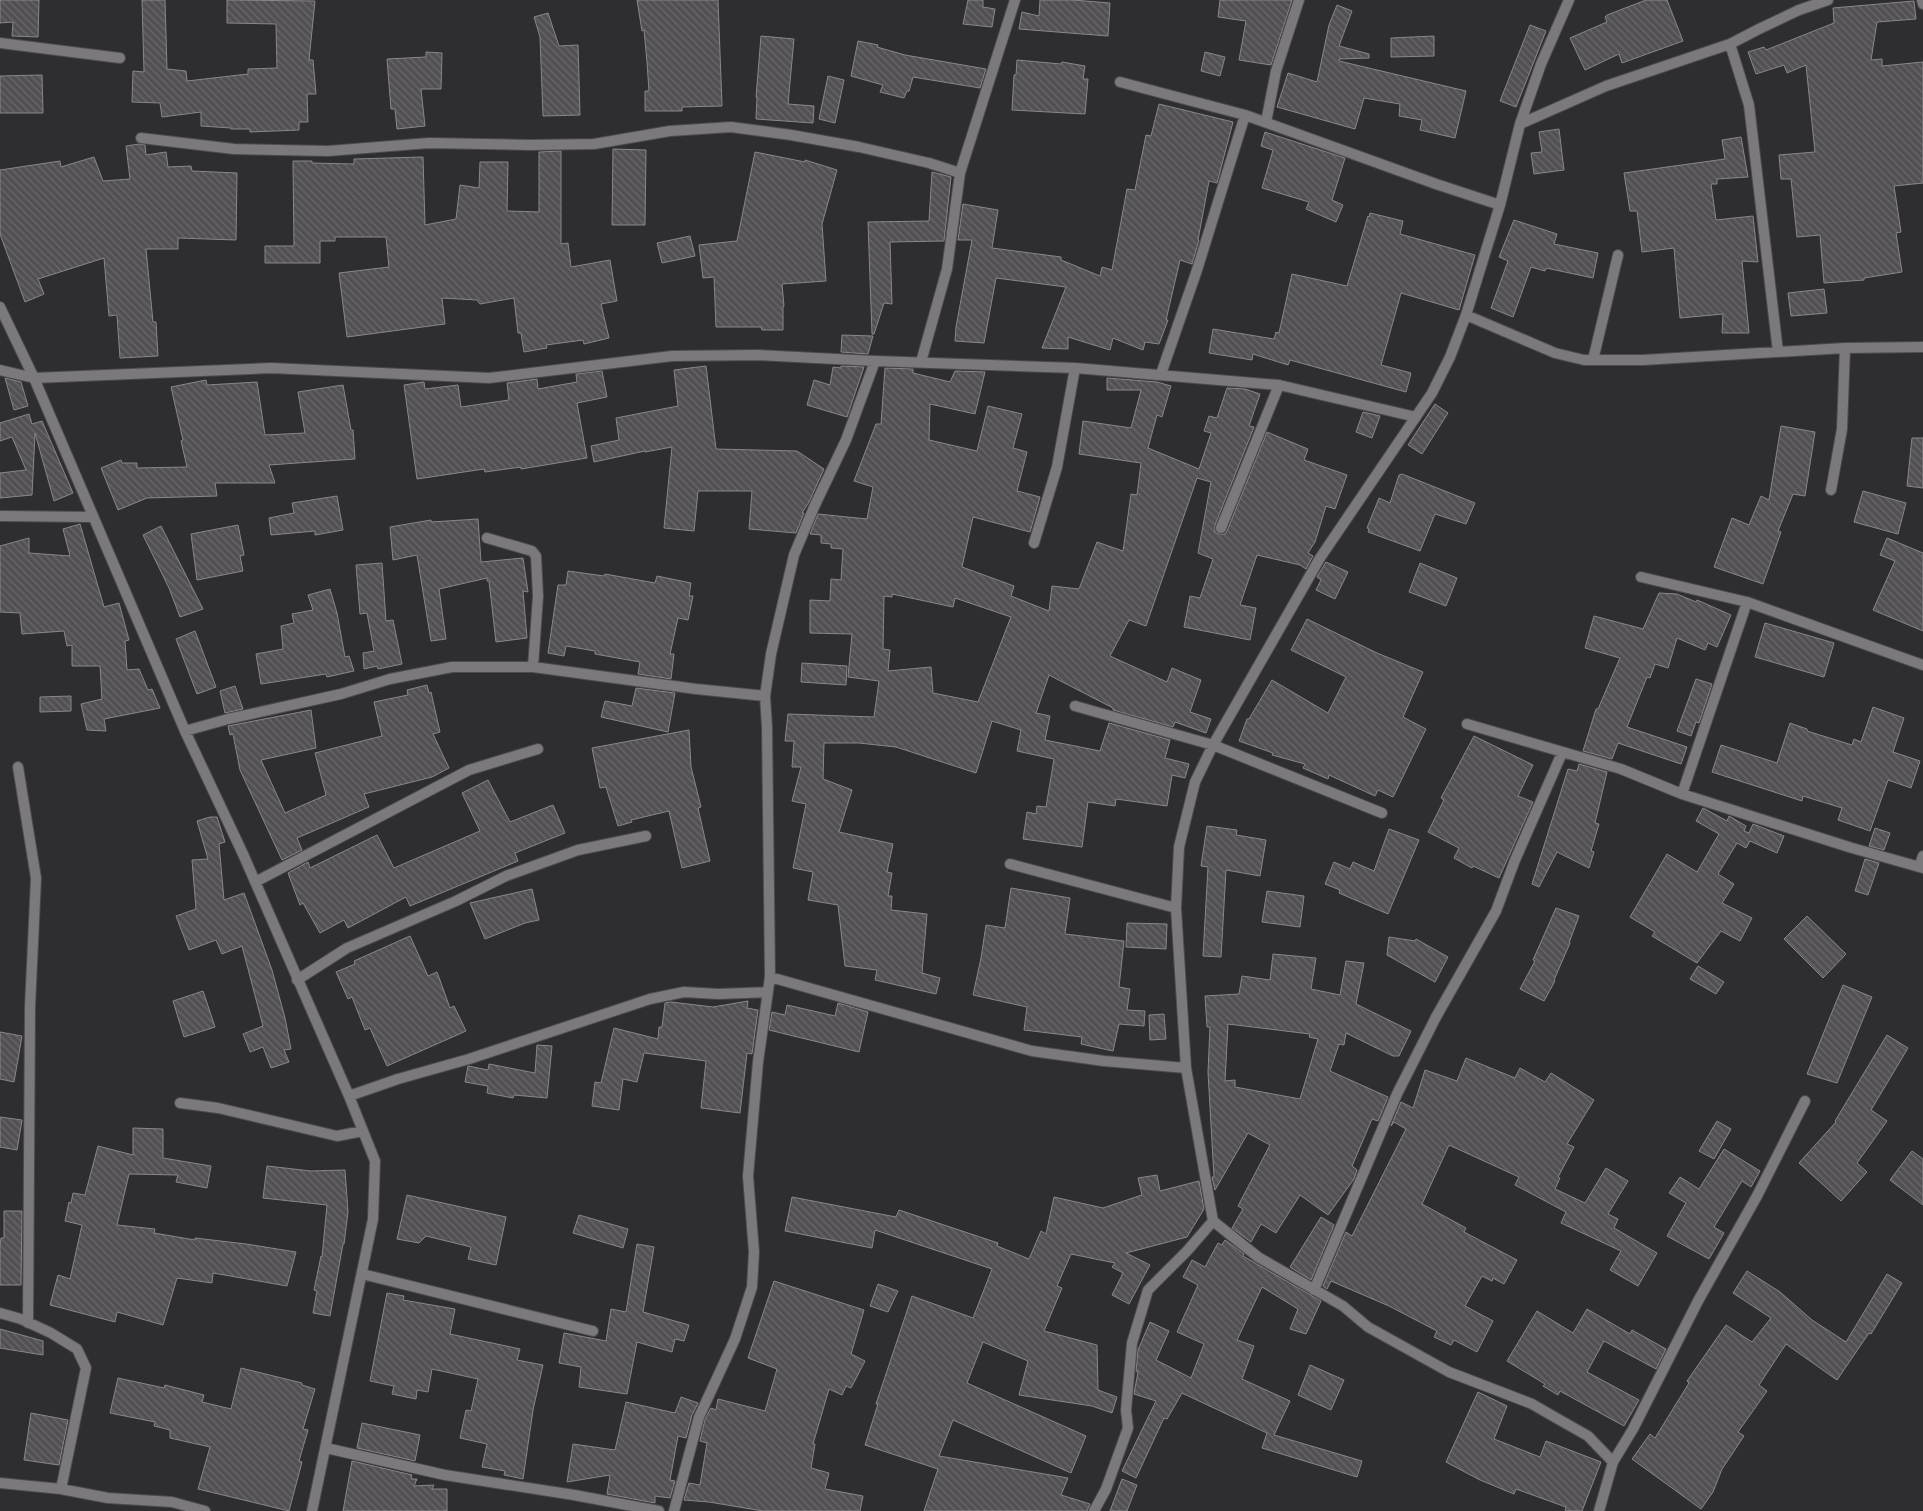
<svg xmlns="http://www.w3.org/2000/svg" width="1923" height="1511" viewBox="0 0 1923 1511" font-family="'Titillium Web',sans-serif">
	<style>
		.building { fill: url(#building-back-hatch); stroke: #898789; fill-rule: evenodd }
		.lines { fill: none; stroke-linecap: round; stroke-linejoin: round }
		.minor-casing { stroke: #4d4b4d; stroke-width: 12 }
		.minor { stroke: #7b797b; stroke-width: 10 }
	</style>
	<defs>
		<pattern id="building-back-hatch" width="6" height="6" patternUnits="userSpaceOnUse" patternTransform="scale(1.25)"><rect width="6" height="6" fill="#525053"/><path d="M-1 5l2 2M0 0l6 6M5-1l2 2" fill="none" stroke="#6a686b"/></pattern>
	</defs>
	<rect width="100%" height="100%" fill="#2e2d2f"/>
	<!-- building -->
	<path class="building" d="M0,0H39L38,37L12,36L13,22L0,23Z
		M142,0H165L167,69L186,71L187,81L248,74V69L277,68L276,24L227,23V0L315,1L309,60H313L316,94H307L308,122H299V130L250,132V129H231V128L201,126V112L162,117L160,103L132,102L133,71L144,72Z
		M637,0H718L722,106L682,107V111H645V91H649L647,62L644,30L642,31Z
		M968,0H983V7L995,9L992,27L963,24Z
		M1040,0H1073L1110,3L1108,36L1019,29L1022,12L1039,16Z
		M1220,0H1292L1271,65L1239,60L1246,21L1218,17Z
		M1646,0H1667L1683,41L1622,63L1619,54L1585,70L1570,38L1607,22L1605,17L1607,15Z
		M1914,1L1916,19L1877,22L1871,60L1882,59V66L1923,62V183L1894,186L1901,232L1896,233L1902,272L1864,278V280L1824,283L1820,235L1797,237L1791,179H1781L1779,155L1815,152L1806,65L1787,73L1784,65L1756,74L1748,52L1764,47L1766,50L1834,23L1833,8Z
		M1337,5L1352,11L1339,46L1369,54V58L1339,59V61L1466,91L1455,138L1420,130L1422,120L1399,116L1400,104L1364,98L1355,129L1277,107L1288,73L1317,82L1329,25Z
		M548,13L559,46L578,45L580,115L543,116L540,37L534,17Z
		M1530,25L1546,31L1516,107L1500,101Z
		M761,36L794,39L788,104L814,106L813,123L756,119L757,97H756Z
		M1434,36V56L1391,57V38Z
		M858,41L878,45L877,47L905,55L986,69L980,88L913,77L909,91H907L904,98L880,92L883,85L851,76Z
		M426,52L442,53L441,89H421L425,126L397,129L395,109H391L387,59L426,57Z
		M1205,52L1225,57L1220,76L1201,71Z
		M1017,60L1061,64L1062,62L1085,66L1083,79H1088L1085,114L1012,110L1014,75H1016Z
		M42,75L43,113H0V76Z
		M828,76L844,80L835,123L819,119Z
		M1159,104L1233,122L1217,183L1209,181L1198,240H1199L1192,264L1180,260L1166,320H1168L1159,344L1145,342L1143,350L1113,338L1110,350L1068,337V349L1042,348L1066,287L996,278L984,343L955,341L956,327L972,240H958L963,204L998,210L992,248L1061,257V260L1100,276L1102,267L1112,270L1127,189L1135,190L1146,135L1151,136Z
		M1559,129L1564,170L1534,174L1531,153L1542,152L1539,132Z
		M1265,132L1345,158L1332,200L1343,205L1336,222L1306,209L1309,202L1262,188L1273,150L1261,146Z
		M1741,137L1748,177L1717,179V184H1711L1716,220L1753,216L1758,262L1742,261L1749,333H1722L1723,314L1680,318L1674,248L1642,252L1637,211H1630L1624,173L1725,159L1722,140Z
		M139,144L145,145L146,155L166,152L168,167L191,166L192,171L237,173L236,240L178,238V249H146L153,322H156L158,356L120,358L117,315L109,316L104,258L38,279L44,294L25,302L0,234V170L60,161L61,167L94,157L103,181L130,179L126,146Z
		M613,149L646,150L645,225H612Z
		M561,151V244L568,243L571,267L610,260L617,301L601,304L609,338L584,344L583,340L546,345L547,348L524,352L521,333H518L514,298L480,304L477,300L442,298L445,324L347,337L339,273L389,267L386,237H335V241H320V263H265V246H294L293,161H312V163L354,164V159L423,157L425,225L456,219L460,185L479,188L480,162H508L507,211L539,212V152Z
		M755,152L805,162V160L837,170L822,224L826,281L782,284L784,306H783V330H762L761,327H716L714,277L703,278L699,245L737,241Z
		M932,172L951,177L944,241L890,242L892,304L884,303L874,334H872L868,222L929,221Z
		M1370,213L1403,221L1400,234L1475,255L1459,310L1401,293L1381,365L1411,373L1406,392L1290,360L1288,365L1253,354L1252,360L1209,353L1213,329L1274,339L1276,332L1279,333L1292,274L1347,286L1368,216L1369,217Z
		M1514,220L1557,234L1554,244L1598,253L1593,278L1546,268L1545,271L1531,267L1513,317L1491,308L1508,261L1499,257Z
		M690,236L695,256L662,263L657,243Z
		M1824,289L1827,313L1791,316L1788,293Z
		M842,335L873,336L868,354L841,352Z
		M706,366L716,449L797,451L824,469L809,502L802,513H804L796,533L749,529L752,491H698L694,531L664,528L672,447L645,452V451L594,462L591,446L619,440L616,418L678,406L674,370Z
		M841,366L864,367L847,417L807,405L814,380L830,385L833,367L841,368Z
		M885,368L913,369V373L950,382L955,371L985,372L975,414L930,404L929,440L977,451L988,406L1022,414L1013,448L1027,452L1017,491L1040,497L1030,532L973,517L962,567L1014,586L1011,596L1049,611L1052,586L1079,589L1097,542L1123,551L1131,494L1137,495L1141,463L1079,454L1083,421L1131,428L1141,390H1107V378L1157,382L1171,386L1162,417L1157,415L1148,448L1199,469L1211,433L1204,431L1209,416L1217,418L1227,388L1245,389L1260,394L1249,426L1254,427L1215,525V532L1219,534H1225L1227,531L1267,432L1308,449L1304,460L1347,475L1335,509L1326,506L1315,542L1308,553L1313,556L1306,569L1300,565L1257,555L1240,605L1256,608L1250,640L1184,627L1190,596L1200,598L1213,559L1198,553L1211,482L1197,478L1146,626L1129,620L1110,656L1167,682L1172,668L1201,680L1190,712L1211,719L1206,733L1175,722L1173,727L1113,710V708L1049,675L1036,713L1050,716L1045,740L1100,751L1109,723L1170,740L1165,758L1189,764L1185,778L1172,775L1167,806L1116,799L1115,806L1088,802L1082,847L1023,839L1027,812L1036,814L1037,806L1046,807L1054,759L1017,751L1021,730L992,721L976,773L896,747L859,743H824L823,779L852,790L839,832L893,844L887,872L892,873L888,896H892L891,910L927,914L922,973L940,978L936,994L875,980L877,970L845,966L838,905L808,900L813,872L793,868L806,804L792,801L801,767H792L794,741H785L788,714L874,717L879,681L848,677L852,634L810,633V600L830,601L831,579L841,580L843,549L831,548V544L821,543V535L810,534L818,514L867,519L873,487L854,481L876,424H881ZM892,594L953,607L955,598L1011,617L978,702L933,693L931,667L888,671L890,650L883,649L884,596L892,597Z
		M602,371L607,397L577,403L587,458L521,469V467L485,472L484,469L417,479L404,385L424,382L425,389L458,385L461,407L509,400L507,383L537,379L538,389L577,382L576,374Z
		M5,378L21,382L28,406L14,410Z
		M206,380L207,385L257,382L265,435L305,433L298,392L343,385L351,430H353L355,459L269,465L275,483H215L217,496L147,498L118,510L101,468L121,460L122,463H137V468L187,467L181,441L183,440L171,387Z
		M1435,404L1448,413L1422,454L1408,445Z
		M1363,412L1380,416L1372,438L1356,432Z
		M29,414L32,424L42,421L73,493L54,501L35,433L32,495L0,498V473L26,470L12,437L0,441V423Z
		M1781,426L1815,432L1805,496L1793,494L1778,531L1781,532L1763,584L1714,567L1732,518L1749,525L1761,496L1769,500Z
		M1912,438H1923V488L1907,486Z
		M1402,474L1475,503L1466,524L1435,514L1420,551L1368,532L1369,529L1367,528L1379,498L1390,503L1399,475Z
		M1863,491L1906,503L1898,534L1854,522Z
		M337,496L343,530L315,535V531L271,535L269,518L294,513L292,503Z
		M478,519L481,562L523,558L528,592L523,591L527,638L496,642L489,581H487V578L439,589L446,639L431,641L417,555L393,560L390,527L431,520V522Z
		M80,524L104,607L119,603L129,640L125,641L127,670L139,669L148,690L152,689L160,708L104,719L106,731L87,730L81,704L102,699L100,666H72V645L67,646L64,631L22,634L20,613L0,612V546L29,538V553L70,556L63,529Z
		M238,525L244,555L240,556L243,571L197,580L191,534Z
		M161,526L203,609L180,617L169,588L143,535Z
		M1887,538L1923,553V631L1873,610L1895,561L1880,555Z
		M1326,562L1348,572L1335,599L1316,590L1321,580L1317,577Z
		M382,563L386,621L393,620L402,664L378,669L377,666L364,669L363,653L374,651L367,613L360,614L356,565Z
		M1420,563L1457,578L1446,606L1409,592Z
		M568,571L604,576L605,574L655,583L657,576L691,583L689,596H693L688,620L678,618L670,654H674L671,679L638,674L640,662L595,654V651L566,646L564,656L548,653L558,585H566Z
		M330,589L337,613L345,657L349,656L354,671L327,677L326,674L261,684L256,654L283,649L281,626L294,623L292,614L313,610L308,595Z
		M1659,593L1677,594L1696,602L1697,600L1731,615L1717,647L1708,643L1705,650L1677,638L1668,668L1655,664L1650,678L1647,677L1627,727L1687,747L1681,764L1618,743L1612,759L1583,751L1596,709H1598L1620,658L1585,648L1594,616L1643,629Z
		M1307,619L1377,653L1423,672L1403,717L1426,729L1393,797L1378,790L1375,796L1329,775L1328,779L1303,768L1305,764L1272,755L1273,753L1239,741L1247,719H1249L1272,680L1328,713L1346,677L1291,650Z
		M1765,623L1834,643L1824,677L1755,657Z
		M195,631L216,687L197,694L176,639Z
		M802,663L847,666L846,685L801,682Z
		M1696,679L1712,684L1699,723L1696,722L1691,736L1677,731Z
		M427,685L429,693L431,692L440,732L433,734L449,768L432,777L364,794L369,807L297,838L302,850L282,860L240,770L233,734L230,735L228,726L311,710L316,748L261,760L285,813L326,795L315,753L382,736L374,702L408,695L407,690Z
		M235,686L243,709L225,713L220,691Z
		M636,688L675,693L668,732L601,717L605,701L632,706Z
		M71,696V711L40,712V697Z
		M1873,707L1904,718L1893,752L1920,761L1911,788L1888,780L1870,831L1838,820L1842,808L1803,796L1802,801L1712,772L1721,745L1777,763L1790,723L1807,729V731L1852,745L1854,739L1861,742Z
		M689,730L691,767L701,807L698,808L710,861L682,868L669,811L631,820L632,822L618,826L606,787L600,788L592,748Z
		M1474,736L1533,765L1518,796L1533,802L1499,878L1473,866L1472,868L1454,858L1459,848L1428,832L1444,800L1441,798Z
		M1579,764L1607,772L1595,823L1599,824L1591,851L1594,852L1589,868L1557,852L1539,887L1532,884L1568,769L1577,771Z
		M488,780L510,822L553,805L565,833L515,853L518,861L410,906L406,897L348,928L344,920L320,933L303,903L300,905L288,873L308,862L310,868L377,835L394,868L480,831L462,793Z
		M1703,808L1727,821L1729,816L1746,826L1744,831L1749,833L1753,824L1784,836L1777,853L1750,841L1746,848L1737,843L1718,874L1734,884L1722,903L1752,918L1740,941L1721,931L1697,963L1652,936L1655,932L1630,917L1667,854L1697,872L1719,834L1696,821Z
		M210,817H217L225,842L219,844L224,900L244,893L272,970L285,1018L291,1049L284,1050L289,1062L271,1068L263,1047L250,1052L243,1034L263,1026L242,946L222,954L216,940L189,950L176,916L196,909L192,860L208,859L197,821Z
		M1207,826L1237,830L1236,835L1266,840L1260,876L1226,870L1221,957L1203,956L1208,867L1201,866Z
		M1875,828L1890,833L1884,850L1869,846Z
		M1389,829L1419,840L1388,914L1339,893L1340,890L1325,884L1334,862L1350,869L1353,862L1374,871Z
		M1865,859L1879,863L1868,895L1855,891Z
		M1011,888L1070,898L1065,934L1124,941L1119,987L1130,989L1127,1010L1145,1011L1144,1026L1119,1024L1113,1051L1081,1044L1082,1037L1024,1030L1027,1007L973,995L981,958L986,925L1005,928Z
		M532,889L539,920L525,923L485,939L470,903Z
		M1267,891L1304,896L1300,927L1262,922Z
		M1556,908L1579,916L1569,943H1570L1554,980L1555,981L1544,1001L1520,989L1535,961L1533,960Z
		M1807,916L1846,954L1823,978L1784,939Z
		M1127,923L1167,924L1166,949L1126,947Z
		M410,936L428,976L437,972L450,1008L454,1006L466,1031L387,1066L370,1028L365,1030L352,997L348,999L336,972L355,964L354,961Z
		M1389,937L1415,941L1416,939L1448,957L1435,982L1387,955Z
		M1273,954L1316,958L1311,989L1340,995L1346,961L1364,963L1356,1004L1411,1031L1399,1056H1393L1346,1033L1344,1045L1339,1044L1330,1071L1388,1097L1378,1121L1372,1119L1352,1166L1357,1170L1354,1179L1328,1215L1300,1195L1276,1233L1261,1224L1251,1242L1232,1228L1243,1209L1238,1206L1270,1145L1248,1133L1215,1190L1212,1177H1214L1208,1072L1210,1027H1207L1205,996L1239,994L1242,976L1270,980ZM1228,1024L1310,1034L1309,1037L1318,1039L1300,1099L1235,1087V1080L1225,1081Z
		M1698,966L1724,982L1716,994L1690,979Z
		M1843,985L1872,997L1837,1083L1807,1074Z
		M203,991L215,1027L184,1037L173,1001Z
		M748,1001L747,1008L758,1010L752,1054L747,1053L740,1113L701,1108L706,1061L644,1053L637,1082L623,1079L619,1110L592,1106L595,1082L601,1083L614,1028L658,1039L659,1027H662L665,1003L671,1002L713,1007Z
		M838,1003L868,1012L859,1052L769,1030L772,1012L785,1015L787,1005L835,1016Z
		M1164,1014L1166,1039L1150,1040L1149,1015Z
		M0,1032L22,1036L14,1082L0,1079Z
		M1887,1035L1908,1048L1871,1110L1887,1121L1857,1163L1867,1172L1841,1201L1799,1163L1836,1122L1835,1121Z
		M537,1045L552,1046L547,1098L514,1095L513,1098L487,1093L488,1086L465,1082L468,1066L488,1070L489,1064L535,1073Z
		M1466,1058L1515,1078L1520,1068L1545,1082L1551,1073L1594,1100L1567,1144L1574,1147L1558,1177L1560,1178L1555,1189L1585,1203L1606,1168L1628,1181L1608,1214L1618,1219L1614,1228L1657,1253L1638,1286L1610,1270L1621,1251L1561,1223L1566,1212L1515,1185L1519,1177L1449,1145L1422,1204L1466,1228L1464,1232L1517,1260L1504,1284L1493,1278L1492,1281L1482,1276L1465,1306L1493,1321L1477,1352L1454,1340L1451,1345L1434,1337L1437,1331L1389,1306L1331,1281L1327,1289L1323,1286L1346,1232L1352,1236L1406,1129L1394,1122L1391,1126L1401,1102L1413,1108L1425,1070L1457,1081Z
		M0,1117L22,1120L17,1150L0,1147Z
		M1717,1121L1731,1129L1714,1159L1699,1151Z
		M133,1128L163,1129V1158L211,1166L207,1188L176,1182L178,1175L129,1174L117,1225L155,1229L154,1233L195,1240V1238L246,1244L296,1252L287,1286L213,1273L212,1283L177,1278L163,1325L117,1312L115,1322L50,1305L58,1275L70,1279L82,1225L65,1221L69,1202L71,1203L73,1193L85,1195L98,1146L133,1155Z
		M1724,1149L1760,1171L1751,1187L1742,1181L1714,1227L1724,1233L1709,1259L1667,1236L1686,1203L1669,1193L1680,1177L1699,1189Z
		M1912,1151L1923,1159V1205L1890,1180Z
		M267,1166L311,1171L345,1170L348,1212L344,1244H343L330,1316L313,1313L317,1291L314,1290L321,1256L322,1257L327,1205L263,1198Z
		M1157,1175L1160,1191L1199,1181L1204,1209L1187,1237L1126,1253L1150,1265L1129,1304L1112,1295L1123,1273L1112,1267L1115,1263L1071,1254L1057,1286L1062,1288L1044,1331L1097,1345L1098,1390L1117,1397L1112,1413L1092,1406L1019,1395L1028,1361L983,1342L967,1383L1086,1436L1071,1473L953,1420L939,1456L1068,1478L1061,1495L1090,1504L1087,1511H924L938,1469L865,1445L878,1404H876L912,1296L973,1318L992,1269L875,1230L872,1248L785,1231L792,1197L896,1217L899,1210L998,1243L997,1246L1029,1259L1041,1231L1046,1234L1054,1197L1103,1208L1142,1195L1138,1178Z
		M407,1195L506,1217L496,1265L468,1259L471,1247L426,1236L419,1243L397,1239Z
		M4,1211H22L21,1285H0V1246L1,1238H4Z
		M579,1215L628,1229L623,1248L573,1233Z
		M1321,1217L1334,1225L1311,1280L1290,1267Z
		M1225,1240L1244,1254L1243,1256L1321,1301L1306,1334L1290,1329L1298,1309L1262,1287L1237,1340L1254,1346L1242,1379L1290,1401L1274,1435L1362,1461L1357,1477L1262,1448L1267,1433L1182,1393L1167,1419L1164,1418L1136,1478L1122,1471L1156,1401L1134,1394L1138,1372L1136,1371L1138,1350L1150,1322L1169,1331L1156,1360L1191,1378L1204,1344L1177,1332L1198,1285L1183,1277L1192,1260L1205,1267L1218,1243L1222,1245Z
		M637,1244L654,1247L643,1312L689,1325L684,1341L675,1339L672,1352L637,1342L627,1394L579,1387L581,1367L559,1363L564,1333L606,1341L611,1309L626,1312Z
		M1747,1271L1780,1292L1812,1320L1846,1342L1887,1274L1902,1283L1871,1334L1869,1333L1837,1380L1786,1344L1759,1385L1767,1391L1738,1432L1744,1436L1722,1469L1713,1492L1701,1509L1632,1459L1650,1434L1655,1438L1689,1383L1687,1381L1726,1325L1752,1342L1771,1318L1733,1293Z
		M774,1281L864,1310L851,1354L865,1361L851,1388L846,1386L842,1395L829,1389L813,1444H815L811,1468L829,1473L825,1489L863,1496L860,1511H763L709,1502L684,1500L689,1483L700,1485L707,1443L700,1441L705,1419L711,1408L716,1410L718,1399L765,1411L777,1369L748,1358Z
		M878,1284L898,1291L888,1312L870,1306Z
		M387,1293L404,1296L403,1300L455,1309L450,1334L520,1349L517,1360L543,1365L533,1410L523,1479L504,1475L505,1471L482,1467L487,1444L460,1438L466,1410L471,1411L478,1379L432,1369L428,1392L417,1390L416,1399L392,1394L394,1386L370,1381Z
		M1587,1309L1630,1334L1632,1330L1666,1349L1656,1369L1604,1341L1587,1372L1639,1400L1624,1426L1560,1391L1558,1395L1543,1386L1545,1384L1507,1361L1537,1311L1573,1333Z
		M0,1329L43,1341V1355L0,1348Z
		M1310,1365L1344,1380L1331,1410L1298,1395Z
		M241,1368L302,1383V1385L315,1389L303,1429L308,1430L299,1461L302,1462L289,1511L198,1489L210,1447L170,1438V1430L154,1426L155,1422L110,1413L118,1378L164,1388L165,1385L204,1395L202,1402L231,1409Z
		M1478,1392L1507,1406L1494,1439L1540,1457L1546,1441L1601,1462L1582,1511H1565L1566,1507L1516,1489L1514,1494L1480,1480L1446,1462Z
		M681,1397L698,1403L692,1415L686,1438L678,1436L670,1480L675,1481L670,1498L655,1496V1503L607,1494L610,1475L567,1482L573,1444L615,1450L626,1402L675,1413Z
		M31,1413L68,1420L59,1465L24,1460Z
		M362,1423L420,1435L415,1461L357,1448Z
		M352,1461L412,1475L411,1479H417L414,1486L434,1485L432,1489H447V1511H343Z
		M1122,1479L1137,1485L1127,1511H1110Z"/>
	<g class="lines">
		<defs>
			<path id="minor" d="M1569,0L1541,64L1520,124L1500,205L1466,315L1450,357L1432,393L1320,558L1213,745L1195,782L1179,847L1176,908L1186,1068L1213,1221L1258,1257L1343,1306L1368,1327L1449,1372L1532,1404L1558,1419L1588,1436L1613,1462
				M1922,0L1923,4
				M0,43L120,58
				M1730,44L1749,105L1778,352
				M1120,82L1245,115L1436,184L1500,205
				M1266,122L1276,71L1299,0
				M1520,124L1606,86L1730,44L1759,29L1799,10L1828,0
				M141,138L234,149L328,151L429,143L530,145L594,144L670,131L731,127L791,135L859,147L929,163L960,173
				M0,307L34,378L185,731L243,854L349,1096L375,1161L373,1219L312,1511
				M1466,315L1555,353L1584,360H1643L1845,348L1923,347
				M1593,360L1618,255
				M921,362L947,269L960,173L1015,0
				M0,370L34,378L271,368L489,378L672,356L757,355L875,361L1075,368L1279,385L1416,417
				M1161,374L1197,270L1245,115
				M1831,490L1842,429L1845,348
				M0,516L93,517
				M1221,528L1279,385
				M487,538L532,551L536,556L538,596L533,667
				M1034,543L1057,467L1075,368
				M1641,577L1747,602L1923,665
				M1075,706L1213,745L1382,813
				M1467,724L1621,769L1682,794L1852,848L1923,868
				M185,731L228,719L341,694L390,679L452,667H533L696,689L765,696
				M18,767L36,878L30,1007L28,1323
				M1682,794L1747,602
				M1010,864L1176,908
				M1919,867L1923,856
				M255,882L469,770L538,749
				M770,977L1032,1051L1104,1061L1186,1068
				M297,980L347,948L456,901L506,876L578,850L646,836
				M349,1096L398,1079L469,1059L650,999L684,992L718,994L768,992
				M180,1103L218,1108L337,1136L363,1131
				M362,1274L593,1331
				M1314,1290L1397,1094L1436,1017L1496,911L1515,860L1562,753
				M0,1313L21,1319L51,1333L77,1349L86,1368L61,1489
				M326,1448L445,1475L574,1495L659,1511
				M0,1483L61,1489L108,1498L172,1502L205,1511
				M674,1511L699,1417L735,1339L752,1287L754,1252L748,1176L758,1062L770,977L767,727L765,696L771,654L794,555L814,507L846,440L875,361
				M1094,1511L1106,1489L1128,1428L1126,1410L1132,1343L1148,1290L1187,1251L1213,1221
				M1599,1511L1613,1462L1633,1429L1698,1301L1757,1196L1805,1101"/>
		</defs>
		<!-- minor casing -->
		<use href="#minor" class="minor-casing"/>
		<!-- minor -->
		<use href="#minor" class="minor"/>
	</g>
</svg>
